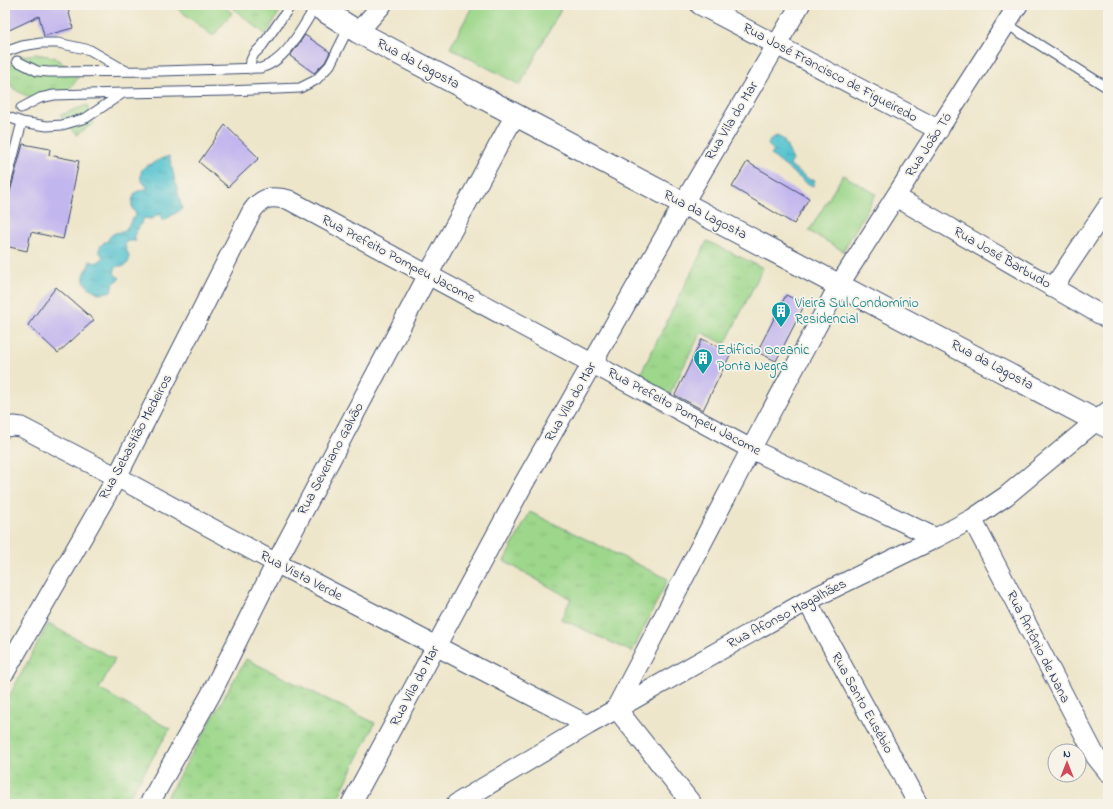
<svg xmlns="http://www.w3.org/2000/svg" width="1113" height="809" viewBox="0 0 1113 809" font-family="'Indie Flower',sans-serif">
	<style>
		.grass { fill: url(#grass-tufts); stroke: #5c8374 }
		.pitch { fill: #9dd78b; stroke: #5c8374 }
		.water { fill: url(#water-ripples); stroke: #3a7a97 }
		.building { fill: #c2b6ee }
		.lines { fill: none; stroke-linecap: round; stroke-linejoin: round }
		.lane-casing { stroke: #3b4a6e; stroke-width: 11 }
		.street-casing { stroke: #3b4a6e; stroke-width: 21 }
		.secondary-casing { stroke: #3b4a6e; stroke-width: 24 }
		.lane { stroke: #fff; stroke-width: 9 }
		.street { stroke: #fff; stroke-width: 19 }
		.secondary { stroke: #fff; stroke-width: 22 }
		.labels { text-anchor: middle; dominant-baseline: central; stroke-width: 3.5; stroke-linejoin: round; paint-order: stroke }
		.street-label { font-size: 14px; fill: #1b2f5e; stroke: #f7f3e8 }
		.culture-label { font-size: 14px; fill: #0d838f; stroke: #f7f3e8; text-anchor: start }
	</style>
	<defs>
		<pattern id="grass-tufts" width="24" height="20" patternUnits="userSpaceOnUse"><rect width="24" height="20" fill="#9dd78b"/><path d="M3 7l-1-3M5 7V3M7 7l1-3M15 17l-1-3M17 17v-4M19 17l1-3" fill="none" stroke="#87b97a"/></pattern>
		<pattern id="water-ripples" width="26" height="14" patternUnits="userSpaceOnUse"><rect width="26" height="14" fill="#58c4d0"/><path d="M2 4q2-2 4 0t4 0M15 11q2-2 4 0t4 0" fill="none" stroke="#48a0ac"/></pattern>
	</defs>
	<rect width="100%" height="100%" fill="#f7f3e8"/>
	<filter id="ink" filterUnits="userSpaceOnUse"><feTurbulence type="fractalNoise" baseFrequency=".025" numOctaves="2"/><feDisplacementMap in="SourceGraphic" scale="8" xChannelSelector="R" yChannelSelector="G"/><feConvolveMatrix kernelMatrix="1 2 1 2 8 2 1 2 1" color-interpolation-filters="sRGB"/></filter>
	<filter id="wash" filterUnits="userSpaceOnUse"><feTurbulence type="fractalNoise" baseFrequency=".012" numOctaves="4" result="noise"/><feDisplacementMap in="SourceGraphic" scale="16" xChannelSelector="R" yChannelSelector="G"/><feGaussianBlur stdDeviation="0.9" result="paint"/><feColorMatrix in="noise" values="0 0 0 0 0 0 0 0 0 0 0 0 0 0 0 0 0 1.4 0 .05"/><feComposite in="paint" operator="in"/></filter>
	<g filter="url(#wash)">
		<rect width="100%" height="100%" fill="#eee6ca"/>
		<!-- grass -->
		<path class="grass" d="M229,5H283L266,35Z
			M36,54L54,57L74,72L78,78L70,89L48,100L30,98L14,89L8,81V70L14,57Z
			M87,105L94,123L76,135L60,115Z
			M707,241L763,268L725,344L701,332L668,398L636,383Z
			M530,512L668,579L632,652L561,619L571,599L504,561Z
			M48,624L115,659L99,689L170,729L125,804H5V704Z
			M246,659L375,723L335,804H163Z"/>
		<!-- pitch -->
		<path class="pitch" d="M173,5H222L232,13L213,36Z
			M473,5H563L520,85L450,48Z
			M843,175L876,194L843,251L809,231Z"/>
		<!-- water -->
		<path class="water" d="M777,136L783,139L793,160L790,165L810,180H815L813,186L805,182L771,155L774,151L768,145C770,139 772,138 777,136Z
			M169,156L182,209L163,221L159,214L151,219L144,218L134,236L136,241H127L125,245C127,253 133,259 125,266H118L115,269L114,274L120,278L119,279L113,284L111,291L100,294C92,289 80,285 85,273C85,271 88,269 88,267C89,265 89,263 90,261L96,263L102,259L103,257L99,251C99,246 103,242 108,241C110,233 117,232 124,232L136,214C130,206 131,200 136,192L148,188L141,180C140,166 144,168 153,163C158,160 163,158 169,156Z"/>
		<g id="blocks">
			<!-- building -->
			<path class="building" d="M5,5H67L73,28L44,36L39,16L5,32Z
				M305,35L330,52L325,62L314,73L290,56Z
				M225,125L259,158L228,187L199,162Z
				M23,144L50,149L49,155L79,161L63,239L31,232L27,251L5,246V210Z
				M747,162L809,198L794,224L732,187Z
				M56,287L94,320L58,353L28,325Z
				M786,295L805,304L776,361L757,352Z
				M702,339L731,353L703,410L675,395Z"/>
		</g>
	</g>
	<g filter="url(#ink)">
		<use href="#blocks" fill-opacity="0" stroke="#3b4a6e" stroke-width="1"/>
		<g class="lines">
			<defs>
				<path id="lane" d="M1007,23L1016,30L1108,88
					M5,52L22,46L41,43H58L90,50L126,71
					M17,61L37,71L49,72L161,71L261,68C287,61 302,27 316,6
					M250,69L251,60L254,54L262,46L291,5
					M21,108L40,98L54,95L123,93
					M5,116L22,122L47,126L62,125L86,118L123,93L228,91L300,88L316,80L330,65L349,27
					M5,188L22,122"/>
				<path id="street" d="M700,5L939,130
					M358,32L382,5
					M896,197L1108,319
					M1053,288L1108,206
					M5,427L14,426L21,427L117,477L276,563L588,725
					M972,519L1096,757L1108,772
					M807,601L918,804
					M5,672L117,477L252,211C263,196 272,196 289,200L751,449L936,538
					M616,708L751,449L839,285L1018,5
					M616,708L692,804
					M149,804L211,694L276,563L428,275L515,115
					M351,804L524,483L683,204L800,5
					M456,804L588,725L807,601L936,538L972,519L1006,496L1108,411"/>
				<path id="secondary" d="M315,5L358,32L1108,427"/>
			</defs>
			<!-- lane casing -->
			<use href="#lane" class="lane-casing"/>
			<!-- street casing -->
			<use href="#street" class="street-casing"/>
			<!-- secondary casing -->
			<use href="#secondary" class="secondary-casing"/>
			<!-- lane -->
			<use href="#lane" class="lane"/>
			<!-- street -->
			<use href="#street" class="street"/>
			<!-- secondary -->
			<use href="#secondary" class="secondary"/>
		</g>
	</g>
	<!-- icons -->
	<defs>
		<symbol id="building-pin" viewBox="-11 -11 22 30"><path d="M0 17L-7.5 6A9.5 9.5 0 1 1 7.5 6Z" fill="#0f9aa8" stroke="#f7f3e8"/><path d="M-4-6H4V6H1V3H-1V6H-4ZM-2.5-4.3h1.7v1.8h-1.7ZM.8-4.3h1.7v1.8H.8ZM-2.5-1h1.7V.8h-1.7ZM.8-1h1.7V.8H.8Z" fill="#fff"/></symbol>
	</defs>
	<g fill-rule="evenodd">
		<use href="#building-pin" x="770" y="300" width="22" height="30"/>
		<use href="#building-pin" x="692" y="347" width="22" height="30"/>
	</g>
	<g class="labels">
		<!-- street labels -->
		<g class="street-label">
			<text transform="translate(418 64) rotate(28)">Rua da Lagosta</text>
			<text transform="translate(830 73) rotate(28)">Rua José Francisco de Figueiredo</text>
			<text transform="translate(732 121) rotate(-59)">Rua Vila do Mar</text>
			<text transform="translate(929 145) rotate(-57)">Rua João Tó</text>
			<text transform="translate(705 215) rotate(27)">Rua da Lagosta</text>
			<text transform="translate(1002 258) rotate(30)">Rua José Barbudo</text>
			<text transform="translate(398 259) rotate(28)">Rua Prefeito Pompeu Jacome</text>
			<text transform="translate(992 365) rotate(28)">Rua da Lagosta</text>
			<text transform="translate(571 402) rotate(-60)">Rua Vila do Mar</text>
			<text transform="translate(684 412) rotate(28)">Rua Prefeito Pompeu Jacome</text>
			<text transform="translate(136 437) rotate(-62)">Rua Sebastião Medeiros</text>
			<text transform="translate(331 459) rotate(-62)">Rua Severiano Galvão</text>
			<text transform="translate(301 576) rotate(28)">Rua Vista Verde</text>
			<text transform="translate(787 614) rotate(-28)">Rua Afonso Magalhães</text>
			<text transform="translate(1038 647) rotate(63)">Rua Antônio de Nana</text>
			<text transform="translate(415 686) rotate(-62)">Rua Vila do Mar</text>
			<text transform="translate(862 703) rotate(61)">Rua Santo Eusébio</text>
		</g>
		<!-- culture labels -->
		<g class="culture-label">
			<text x="795" y="303">Vieira Sul Condomínio<tspan x="795" dy="16">Residencial</tspan></text>
			<text x="717" y="350">Edifício Oceanic<tspan x="717" dy="16">Ponta Negra</tspan></text>
		</g>
	</g>
	<!-- margin -->
	<rect width="1113" height="809" fill="none" stroke="#f7f3e8" stroke-width="20"/>
	<!-- north arrow -->
	<g transform="translate(1067 763)"><circle r="19" fill="#f7f3e8" stroke="#9fa5b1"/>
	<path d="M0-3L7 15L0 10L-7 15Z" fill="#d1495b"/>
	<text y="-6" font-size="11" font-weight="bold" text-anchor="middle" fill="#1b2f5e">N</text>
	</g>
</svg>
